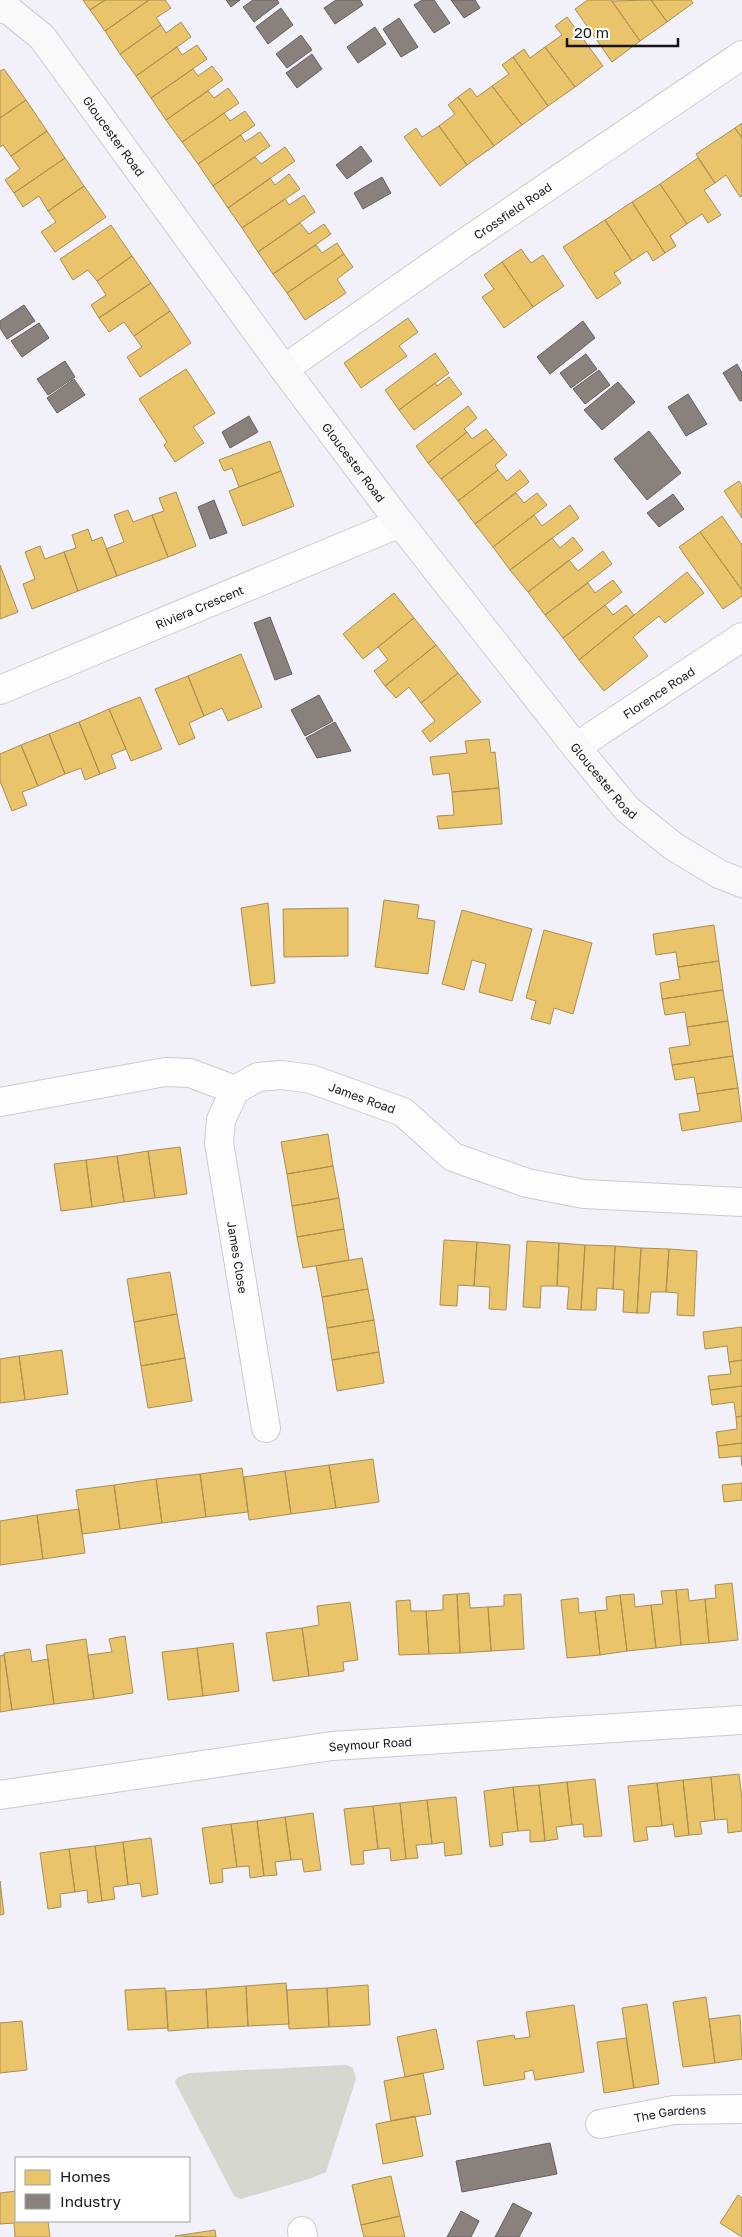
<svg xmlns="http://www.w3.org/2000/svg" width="742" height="2237" viewBox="0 0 742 2237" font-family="'Golos Text',sans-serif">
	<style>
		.green { fill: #d4d8ce }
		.homes { fill: #e9c46a; stroke: #a98f52 }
		.industry { fill: #8a817c; stroke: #67605e }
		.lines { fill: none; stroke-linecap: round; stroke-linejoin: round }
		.street-casing { stroke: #cccbd1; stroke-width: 30 }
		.secondary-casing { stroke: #cccbd1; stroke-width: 30 }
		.street { stroke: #fdfdfe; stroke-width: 28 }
		.secondary { stroke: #f9f8fb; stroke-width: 28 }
		.labels { text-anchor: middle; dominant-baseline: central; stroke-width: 5; stroke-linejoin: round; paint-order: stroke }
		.street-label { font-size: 12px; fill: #151419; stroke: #fff }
	</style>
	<rect width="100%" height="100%" fill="#f2f0f8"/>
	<!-- green -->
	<path class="green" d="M346,2065L353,2068L356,2079L326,2172L312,2178L241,2199L234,2196L175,2082L177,2078L189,2073Z"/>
	<!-- homes -->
	<path class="homes" d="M83,0H105L90,10Z
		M105,0H149L105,31L90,10Z
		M149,0H165L171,8L156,18L161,25L120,54L105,31Z
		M588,0H611L640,41L612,62L575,9Z
		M651,0L667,22L640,41L612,1Z
		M651,0H691L693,3L667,22Z
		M567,17L603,66L575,87L545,47L562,35L555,26Z
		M181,22L191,37L136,76L120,54L161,25L166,33Z
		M197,45L207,59L151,98L136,76L177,47L182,55Z
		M545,47L575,87L548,106L513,57L524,49L530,58Z
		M513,57L548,106L522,125L492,86L509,74L502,65Z
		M212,66L223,80L166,120L151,98L193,69L198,76Z
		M4,69L26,100L0,118V71Z
		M492,86L522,125L494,146L458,97L470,88L477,97Z
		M228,88L239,103L182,142L166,120L208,91L214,98Z
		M458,97L494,146L467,165L439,126L455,114L448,105Z
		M26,100L47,131L11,156L3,145L0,147V118Z
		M245,111L255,125L198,164L182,142L224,113L230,121Z
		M742,123V138L735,128Z
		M439,126L467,165L440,186L404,137L416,128L422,137Z
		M735,128L742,138V196L740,197L726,175L715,183L696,154Z
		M47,131L65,158L14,193L5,180L20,169L11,156Z
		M260,132L270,146L213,186L198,164L241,135L245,142Z
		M285,147L295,161L228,208L213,186L255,157L261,164Z
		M65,158L84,186L48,211L39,196L23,207L14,193Z
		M698,158L715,183L704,190L721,215L708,223L702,214L687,224L660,184Z
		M289,174L300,189L242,228L228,208L270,178L275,185Z
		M660,184L687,224L670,236L676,246L665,253L632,202Z
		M84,186L106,217L55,252L41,232L56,222L48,211Z
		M304,195L315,212L258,252L242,228L285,199L289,205Z
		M632,202L665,253L653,261L647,251L632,261L605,220Z
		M605,220L632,261L614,273L621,283L597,299L563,247Z
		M300,223L309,234L324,224L331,234L273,274L258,252Z
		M111,225L132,256L97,281L88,270L73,280L60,259Z
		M337,243L344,254L287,293L273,274L316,245L322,253Z
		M521,249L531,263L543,255L564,286L533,307L502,262Z
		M344,254L353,267L337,279L346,293L305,320L287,293Z
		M132,256L151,283L99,318L91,305L106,295L97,281Z
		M502,262L533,307L504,328L482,297L494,289L484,275Z
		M151,283L170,311L134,336L124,322L109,332L99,318Z
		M170,311L191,343L140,377L127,357L142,347L134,336Z
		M408,318L418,332L399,346L407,356L361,388L344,363Z
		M435,353L449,373L399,410L385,390Z
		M186,369L215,413L193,427L204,443L175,462L164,445L167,442L139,399Z
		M449,377L462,394L414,430L399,410L435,383L437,386Z
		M468,406L477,418L464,429L467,432L428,463L416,446Z
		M486,429L494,439L441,479L428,463L467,432L472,439Z
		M494,439L507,455L495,465L498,470L458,501L441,479Z
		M270,441L281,471L239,487L232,468L224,471L219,460Z
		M498,470L507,481L520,470L529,482L475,524L458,501Z
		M281,471L294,506L243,526L229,491Z
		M739,481L742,486V518L724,491Z
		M176,492L196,546L168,557L152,515L164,511L159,498Z
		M516,493L524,503L537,493L547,505L493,547L475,524Z
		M570,505L579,518L510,570L493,547L534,515L542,526Z
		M128,510L133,522L152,515L168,557L117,576L106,549L124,542L114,515Z
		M722,516L742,545V590L700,532Z
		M88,529L92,541L102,537L117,576L78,591L64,552L76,548L72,535Z
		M700,532L742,590V596L723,609L679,547Z
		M573,537L583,550L528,592L510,570L552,538L560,548Z
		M40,546L45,559L64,552L78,591L32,609L23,584L35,579L25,552Z
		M603,551L612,564L545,615L528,592L569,560L578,571Z
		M0,565L18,612L0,619Z
		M687,572L704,593L665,623L659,616L633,637L648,656L604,691L579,660Z
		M613,580L622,592L563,638L545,615L588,583L595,593Z
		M394,593L414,618L363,659L343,634Z
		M605,605L613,615L626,605L634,615L579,660L563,638Z
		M414,618L436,645L385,686L374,671L388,660L378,647Z
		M436,645L458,673L421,703L409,687L396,698L385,686Z
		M241,654L262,707L228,721L222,708L204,716L188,676Z
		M458,673L481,702L430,742L422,731L435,721L421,703Z
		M188,676L204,716L189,723L195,738L179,745L155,689Z
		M140,697L162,749L131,761L109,709Z
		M109,709L126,749L111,755L116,768L100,774L79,722Z
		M79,722L100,774L85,780L81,768L65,774L49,734Z
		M49,734L65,774L38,786L21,745Z
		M489,739L491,753L495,752L499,788L452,792L449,773L433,775L430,757L467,753L465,741Z
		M21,745L38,786L22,792L27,805L12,811L0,781V754Z
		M499,788L502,824L439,829L437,816L454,815L452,792Z
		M384,900L419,905L417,918L435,921L428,974L375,967Z
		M268,903L275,983L251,986L241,908Z
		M348,908V956L284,957L283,909Z
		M462,910L532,929L512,1001L479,992L486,964L472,960L464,990L442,984Z
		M714,925L719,961L678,967L676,952L656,955L653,934Z
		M544,930L592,943L573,1014L554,1008L550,1024L531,1019L536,1001L526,998Z
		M719,961L723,990L662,999L660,983L680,979L678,967Z
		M723,990L728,1021L687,1027L685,1012L665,1015L662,999Z
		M728,1021L733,1056L672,1065L669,1048L690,1045L687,1027Z
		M733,1056L738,1088L697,1094L694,1077L675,1080L672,1065Z
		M738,1088L742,1121L682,1131L679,1114L700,1111L697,1094Z
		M328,1134L333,1166L287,1174L281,1142Z
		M180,1147L187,1194L155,1198L148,1151Z
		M148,1151L155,1198L124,1202L117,1156Z
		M117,1156L124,1202L92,1207L86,1160Z
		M86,1160L92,1207L61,1211L54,1164Z
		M333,1166L339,1198L292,1206L287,1174Z
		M339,1198L344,1229L297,1237L292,1206Z
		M344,1229L349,1260L303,1268L297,1237Z
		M444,1240L477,1242L474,1286L458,1285L457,1306L440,1305Z
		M527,1241L559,1243L557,1286H541L540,1308L523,1307Z
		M477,1242L510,1245L506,1310L489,1309L490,1287L474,1286Z
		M559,1243L585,1245L581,1310L567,1309L569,1287L557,1286Z
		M585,1245L615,1246L613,1289L597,1288L596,1310H581Z
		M615,1246L641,1248L637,1313L623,1312L624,1290L613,1289Z
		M641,1248L669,1249L666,1292H651L649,1313H637Z
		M669,1249L697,1251L694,1316L677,1315L678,1293L666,1292Z
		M362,1258L368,1289L322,1297L316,1266Z
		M170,1272L177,1314L134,1322L127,1279Z
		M368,1289L374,1320L327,1328L322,1297Z
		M177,1314L185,1358L141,1366L134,1322Z
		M374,1320L379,1352L332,1360L327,1328Z
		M742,1327V1360L729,1362L727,1346L705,1349L703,1332Z
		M62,1350L68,1394L25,1400L19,1356Z
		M379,1352L384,1383L337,1391L332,1360Z
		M19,1356L25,1400L0,1403V1359Z
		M185,1358L192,1401L148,1408L141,1366Z
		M742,1360V1386L710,1390L708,1376L731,1374L729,1362Z
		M742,1386V1416L736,1417L734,1402L712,1405L710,1390Z
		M742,1416V1443L718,1446L716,1432L737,1429L736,1417Z
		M742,1443V1466L741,1456L719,1458L718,1446Z
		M373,1459L379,1502L336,1508L329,1465Z
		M329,1465L336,1508L291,1514L285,1471Z
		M242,1468L248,1512L206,1517L200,1474Z
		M285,1471L291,1514L249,1520L244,1477Z
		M200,1474L206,1517L162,1523L156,1479Z
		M156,1479L162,1523L120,1529L114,1485Z
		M742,1483V1500L724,1502L722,1485Z
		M114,1485L120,1529L82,1534L76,1490Z
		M79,1509L85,1553L43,1559L37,1515Z
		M37,1515L43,1559L0,1565V1521Z
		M732,1583L738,1640L709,1643L705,1599L716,1598L715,1585Z
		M688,1589L689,1601L705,1599L709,1643L681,1645L676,1590Z
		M676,1590L681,1645L656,1648L651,1605L663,1604L661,1591Z
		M469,1593L470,1608L488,1607L491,1651L460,1653L457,1594Z
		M457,1594L460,1653L429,1654L426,1611L443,1610V1595Z
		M521,1594L524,1649L491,1651L488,1607L504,1606V1595Z
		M634,1594L635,1607L651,1605L656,1648L627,1651L620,1595Z
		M620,1595L627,1651L600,1655L595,1611L607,1610L606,1597Z
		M578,1598L579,1613L595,1611L600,1655L567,1658L561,1600Z
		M410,1600L411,1611H426L429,1654L399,1655L396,1601Z
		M350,1602L358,1660L343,1662L344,1671L309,1676L302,1628L319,1625L317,1606Z
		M302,1628L309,1676L273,1681L266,1633Z
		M125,1636L133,1693L94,1699L88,1655L112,1652L109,1639Z
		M86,1639L94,1699L54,1704L46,1645Z
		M233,1643L239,1691L203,1696L197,1648Z
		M197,1648L203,1696L168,1700L162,1652Z
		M30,1649L32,1662L48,1659L54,1704L12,1710L4,1653Z
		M4,1655L12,1710L0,1712V1656Z
		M739,1774L742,1799V1831L728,1833L727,1819L715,1820L711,1777Z
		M711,1777L715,1820L700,1822L702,1834L689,1835L683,1780Z
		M595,1779L602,1836L584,1837L583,1824L572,1825L567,1782Z
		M683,1780L689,1835L675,1837L673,1824L662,1826L657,1783Z
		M567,1782L572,1825L556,1827L558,1839L545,1841L539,1785Z
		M657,1783L662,1826L646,1827L648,1840L634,1842L628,1786Z
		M539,1785L545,1841L530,1842V1830L518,1831L513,1787Z
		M513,1787L518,1831L502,1833L503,1845L490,1847L484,1791Z
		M456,1797L462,1854L445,1856L444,1842L432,1844L427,1800Z
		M427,1800L432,1844L416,1845L418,1858L406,1859L400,1803Z
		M400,1803L406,1859L391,1861L390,1848L378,1849L373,1806Z
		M373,1806L378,1849L363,1851L364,1864L351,1865L344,1809Z
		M313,1813L321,1870L304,1872L302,1859L291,1860L285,1817Z
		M285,1817L291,1860L275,1862L277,1875L264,1876L257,1821Z
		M257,1821L264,1876L250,1878L249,1866L237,1867L231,1824Z
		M231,1824L237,1867L222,1869L223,1882L210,1884L202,1828Z
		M151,1838L158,1894L142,1897L140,1883L128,1885L123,1842Z
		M123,1842L128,1885L113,1887L115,1899L102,1901L95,1846Z
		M95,1846L102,1901L88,1903L87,1890L75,1892L69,1849Z
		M69,1849L75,1892L60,1894L61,1907L48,1909L40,1853Z
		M0,1881L4,1914L0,1915Z
		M286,1983L289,2024L248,2026L246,1986Z
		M368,1985L370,2025L329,2027L327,1988Z
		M246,1986L248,2026L208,2028L206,1989Z
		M165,1988L168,2028L128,2030L125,1990Z
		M327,1988L329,2027L289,2029L287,1990Z
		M206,1989L208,2028L168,2031L166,1991Z
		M706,1997L715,2063L683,2067L673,2002Z
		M647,2004L659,2084L634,2088L622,2008Z
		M574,2005L584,2072L535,2080L533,2070L524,2072L525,2079L484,2086L477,2041L514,2035L515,2039L530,2037L526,2012Z
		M740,2015L742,2059L715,2063L709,2019Z
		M22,2021L27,2070L0,2073V2023Z
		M436,2029L444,2069L405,2077L397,2037Z
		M626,2038L634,2088L604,2093L597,2042Z
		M423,2073L431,2114L391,2121L384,2081Z
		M415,2116L423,2156L383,2164L376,2124Z
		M391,2176L400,2216L361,2225L352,2185Z
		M16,2191V2221H48L50,2237H15L14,2223L0,2224V2193Z
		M738,2195L742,2198V2237L720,2223Z
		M400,2216L405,2237H364L361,2225Z
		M215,2230L216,2237L175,2236Z"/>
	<!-- industry -->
	<path class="industry" d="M226,0H240L231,7Z
		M253,0H277L279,3L254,22L243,7Z
		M336,0H360L363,5L335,24L324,8Z
		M422,0H434L450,23L434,33L414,5Z
		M451,0H475L480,8L464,18Z
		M281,8L293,25L268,44L256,27Z
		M399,18L418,47L401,57L383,29Z
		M375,27L386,44L358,63L347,47Z
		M301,35L312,50L287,68L276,54Z
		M312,54L322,69L297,88L286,73Z
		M361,146L372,161L347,179L336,165Z
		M382,177L391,193L363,209L354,193Z
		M24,305L35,321L7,339L0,328V321Z
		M583,321L595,338L550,374L537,357Z
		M39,323L49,338L22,357L11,341Z
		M586,354L597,369L571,388L560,373Z
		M65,361L75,377L48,395L37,379Z
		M737,364L742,373V400L740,401L723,373Z
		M599,370L610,385L585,404L573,389Z
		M74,379L85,395L57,413L47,398Z
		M618,382L635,402L602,430L584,410Z
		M688,394L707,424L686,436L668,407Z
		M249,416L258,432L230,448L222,432Z
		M649,431L681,473L647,500L614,459Z
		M673,494L684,509L659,527L647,513Z
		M214,500L227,533L210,539L198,507Z
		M270,617L292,674L275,680L254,623Z
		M319,695L333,721L305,736L291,710Z
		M335,722L351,751L317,758L306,738Z
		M550,2143L557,2174L462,2192L456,2161Z
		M513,2203L532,2213L519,2237H495Z
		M461,2211L479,2221L471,2237H447Z"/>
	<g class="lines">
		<defs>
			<g id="street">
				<path id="s1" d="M284,369L460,246L742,55"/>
				<path id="s2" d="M0,690L400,523"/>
				<path id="s3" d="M576,747L742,637"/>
				<path id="s4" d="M235,1090L221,1120L219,1143L266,1428"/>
				<path id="s5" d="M0,1102L165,1072L190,1073L235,1090L258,1077L281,1075L311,1079L403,1112L453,1157L527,1183L584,1194L742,1202"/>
				<path id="s6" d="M0,1795L332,1746L742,1720"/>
				<path id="s7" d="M600,2124L674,2110L742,2109"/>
				<path d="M302,2231L303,2237"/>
			</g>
			<g id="secondary">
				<path id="s8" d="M0,8L10,11L42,37L284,369L400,523L576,747L627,809L673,846L719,874L742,883"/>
			</g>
		</defs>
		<!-- street casing -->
		<use href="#street" class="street-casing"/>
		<!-- secondary casing -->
		<use href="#secondary" class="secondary-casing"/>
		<!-- street -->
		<use href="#street" class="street"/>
		<!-- secondary -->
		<use href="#secondary" class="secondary"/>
	</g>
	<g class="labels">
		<!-- street labels -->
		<g class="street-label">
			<text stroke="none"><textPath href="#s8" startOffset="174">Gloucester Road</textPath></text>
			<text stroke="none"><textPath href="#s1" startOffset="278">Crossfield Road</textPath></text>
			<text stroke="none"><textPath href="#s8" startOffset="579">Gloucester Road</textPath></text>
			<text stroke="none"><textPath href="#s2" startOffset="216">Riviera Crescent</textPath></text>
			<text stroke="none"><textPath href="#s3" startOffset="99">Florence Road</textPath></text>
			<text stroke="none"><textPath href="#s8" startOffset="984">Gloucester Road</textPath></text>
			<text stroke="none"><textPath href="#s5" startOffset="375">James Road</textPath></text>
			<text stroke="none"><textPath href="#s4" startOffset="172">James Close</textPath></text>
			<text stroke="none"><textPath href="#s6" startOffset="374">Seymour Road</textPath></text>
			<text stroke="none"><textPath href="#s7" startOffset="71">The Gardens</textPath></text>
		</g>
	</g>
	<!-- legend -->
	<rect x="15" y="2157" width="175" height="65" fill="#ffffff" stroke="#a1a1a3"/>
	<rect x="25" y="2170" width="25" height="15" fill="#e9c46a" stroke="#a1a1a3"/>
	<text x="60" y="2182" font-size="15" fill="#151419">Homes</text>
	<rect x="25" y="2194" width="25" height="15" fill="#8a817c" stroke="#a1a1a3"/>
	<text x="60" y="2207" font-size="15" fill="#151419">Industry</text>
	<!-- scale -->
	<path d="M567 38v8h111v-8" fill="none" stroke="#151419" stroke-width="2.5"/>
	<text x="574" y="38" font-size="15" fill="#151419" stroke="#ffffff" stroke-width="4" paint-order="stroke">20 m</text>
</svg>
